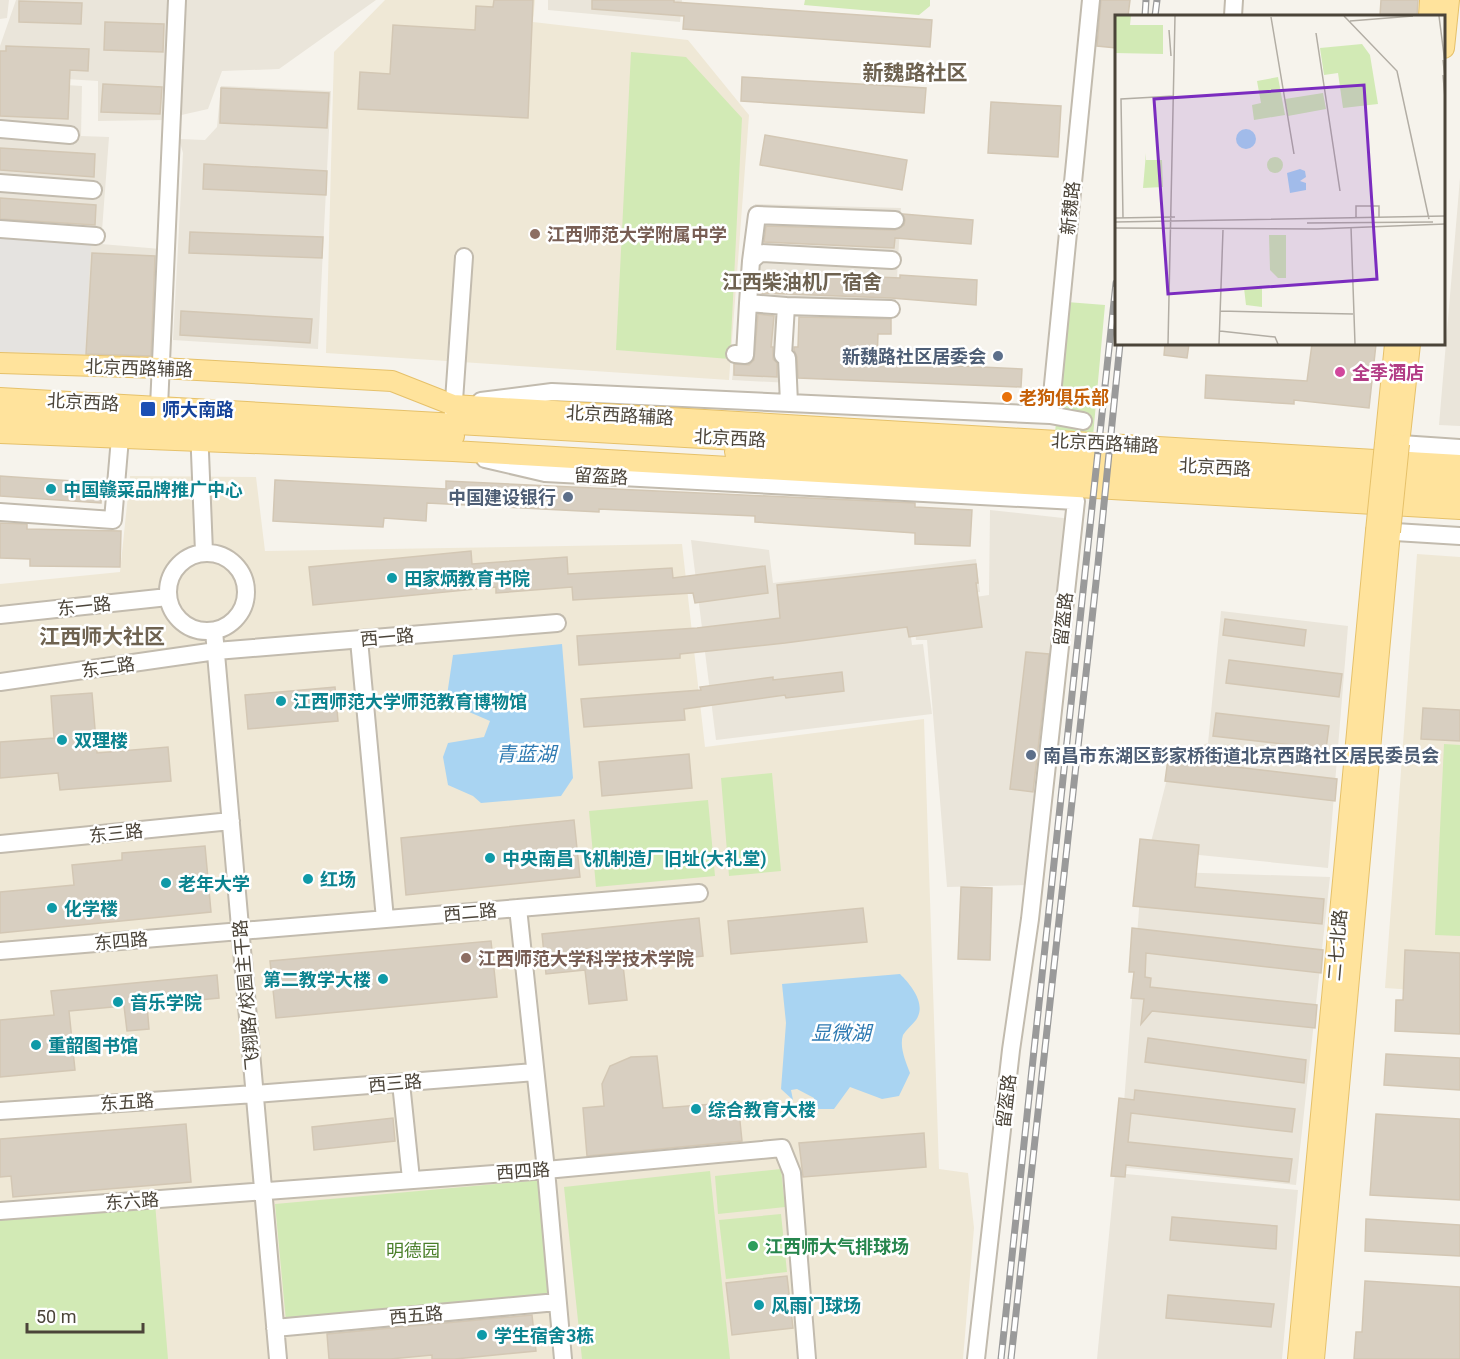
<svg xmlns="http://www.w3.org/2000/svg" width="1460" height="1359" viewBox="0 0 1460 1359" font-family="Roboto,'Noto Sans SC',sans-serif">
	<style>
		.residential { fill: #eae5da }
		.education { fill: #efe8d6 }
		.green { fill: #d2eab5 }
		.parking { fill: #e5e3e0 }
		.water { fill: #a9d4f2 }
		.building { fill: #d8cfc1; stroke: #d3c7b4; stroke-width: 1.5 }
		.lines { fill: none; stroke-linecap: round; stroke-linejoin: round }
		.minor-casing { stroke: #c2bbae; stroke-width: 20 }
		.major-casing { stroke: #e6c16a; stroke-width: 22 }
		.minor { stroke: #fff; stroke-width: 16 }
		.major { stroke: #ffe39c; stroke-width: 20 }
		.rail-casing { stroke: #9a9a9a; stroke-width: 7 }
		.rail { stroke: #fff; stroke-width: 4.5; stroke-dasharray: 14; stroke-linecap: butt }
		.major-bridge-casing { stroke: #e6c16a; stroke-width: 22; stroke-linecap: butt }
		.major-bridge { stroke: #ffe39c; stroke-width: 20 }
		.education-dot { fill: #8d6e63; stroke: #fff; stroke-width: 2 }
		.service-dot { fill: #5c6f8a; stroke: #fff; stroke-width: 2 }
		.hotel-dot { fill: #d1479c; stroke: #fff; stroke-width: 2 }
		.food-dot { fill: #e8710a; stroke: #fff; stroke-width: 2 }
		.transit-dot { fill: #1a4fb4; stroke: #fff; stroke-width: 2 }
		.culture-dot { fill: #0f9aa8; stroke: #fff; stroke-width: 2 }
		.leisure-dot { fill: #2e9e5b; stroke: #fff; stroke-width: 2 }
		.labels { text-anchor: middle; dominant-baseline: central; stroke-width: 5; stroke-linejoin: round; paint-order: stroke }
		.street-label { font-size: 18px; fill: #4b4439; stroke: #fff }
		.education-label { font-size: 18px; font-weight: bold; fill: #785e54; stroke: #fff; text-anchor: start }
		.service-label { font-size: 18px; font-weight: bold; fill: #4e5e75; stroke: #fff; text-anchor: end }
		.hotel-label { font-size: 18px; font-weight: bold; fill: #b23c85; stroke: #fff; text-anchor: start }
		.food-label { font-size: 18px; font-weight: bold; fill: #c56008; stroke: #fff; text-anchor: start }
		.transit-label { font-size: 18px; font-weight: bold; fill: #164399; stroke: #fff; text-anchor: start }
		.culture-label { font-size: 18px; font-weight: bold; fill: #0d838f; stroke: #fff; text-anchor: start }
		.leisure-label { font-size: 18px; font-weight: bold; fill: #27864d; stroke: #fff; text-anchor: start }
		.park-label { font-size: 18px; fill: #4a7f2a; stroke: #fff }
		.neighbourhood-label { font-size: 20px; font-weight: bold; fill: #6e6250; stroke: #fff }
		.water-label { font-size: 20px; font-style: italic; fill: #2e7ab2; stroke: #fff }
		.quarter-label { font-size: 21px; font-weight: bold; fill: #6e6250; stroke: #fff }
		.inset-road { fill: none; stroke: #b2ada4; stroke-width: 1.5 }
		.view { fill: #7b2cbf; fill-opacity: 0.15; stroke: #7b2cbf; stroke-width: 3 }
		.inset-edge { fill: none; stroke: #4b4439; stroke-width: 3 }
	</style>
	<rect width="100%" height="100%" fill="#f6f3ec"/>
	<!-- residential -->
	<path class="residential" d="M0,0H9L7,18L0,19Z
		M16,0H171L166,120L98,121V81L0,75V46Z
		M182,0H376L279,69L222,71L208,109L177,116Z
		M548,0H682L680,22L548,10Z
		M0,81L82,86L81,136L109,137L101,244L161,249L157,362L0,355Z
		M221,86L331,91L318,349L173,340L183,153L179,139L205,140L217,127Z
		M1460,178V426L1439,425Z
		M755,204L901,208L895,313L794,308L790,383L732,380L740,298L742,295V267Z
		M990,510L1081,520L1030,885L947,887L927,640H916L913,606L989,595Z
		M691,540L769,550L773,583L976,559L980,592L906,601L912,645L923,644L932,714L716,740Z
		M1221,611L1348,626L1328,868L1149,850L1173,755L1208,743Z
		M1142,871L1330,877L1296,1185L1119,1167Z
		M1115,1173L1298,1190L1282,1359H1097Z"/>
	<!-- education -->
	<path class="education" d="M385,0H535L533,22L688,40L749,115L729,380L326,353L334,52Z
		M130,476L256,477L265,551L682,544L705,747L924,719L939,1169L968,1173L974,1228L963,1359H0V584L120,572Z
		M1417,554L1460,557V993L1385,988Z"/>
	<!-- green -->
	<path class="green" d="M805,0H930V6L919,15L804,5Z
		M631,52L686,57L742,118L730,359L616,350Z
		M1067,302L1105,305L1093,436L1055,433Z
		M1444,744L1460,745V936L1435,935Z
		M772,773L781,871L729,876L721,778Z
		M708,800L715,876L596,887L589,811Z
		M781,1169L785,1207L718,1214L715,1176Z
		M710,1171L730,1359H582L564,1187Z
		M540,1180L551,1296L286,1321L275,1204Z
		M155,1203L168,1359H0V1214Z
		M781,1214L787,1272L726,1279L719,1220Z"/>
	<!-- parking -->
	<path class="parking" d="M0,237L91,242L85,355L0,350Z"/>
	<!-- water -->
	<path class="water" d="M562,644L573,778L561,796L481,803L473,796L448,785L443,757L448,743L484,737L490,721L446,702L453,655Z
		M900,974C911,985 927,1004 916,1020C912,1025 906,1030 903,1035C899,1047 906,1062 910,1073L899,1096L882,1099L850,1087L834,1109H815L814,1098L797,1089L791,1090L793,1100L781,1089L786,1023L782,984Z"/>
	<!-- building -->
	<path class="building" d="M494,0H533L528,118L358,109L360,72L390,74L393,25L475,30L476,6L493,7Z
		M592,0H674V2L932,20L930,47L683,29L684,16L592,9Z
		M1101,0H1130L1128,16H1116V48L1097,46Z
		M1381,0H1418L1417,16H1380Z
		M19,1L82,3L81,24L19,22Z
		M105,22L164,24L163,52L104,50Z
		M6,46L89,49L88,71L70,70L68,119L0,116V51H6Z
		M742,77L926,88L924,113L741,101Z
		M103,84L162,87L160,114L101,112Z
		M221,88L329,93L327,128L220,123Z
		M991,102L1061,106L1058,157L988,153Z
		M765,135L907,160L902,190L760,165Z
		M0,148L95,154L94,177L0,170Z
		M204,164L327,171L326,195L203,189Z
		M0,198L96,205L95,225L0,219Z
		M903,214L973,220L971,244L895,238L894,248L764,242L766,226L895,230L904,225L905,220Z
		M190,232L323,237L322,258L189,253Z
		M92,253L155,256L151,356L86,354Z
		M761,272L900,278V275L977,280L976,305L891,298L759,293Z
		M181,311L312,319L310,343L180,335Z
		M758,314L774,316L771,347H773V359L777,363V377L734,375V364L749,365L754,360Z
		M799,317L891,319V334H878L877,362L1022,369L1021,387L798,378L797,357L794,350V347H798Z
		M1165,344H1189L1187,358L1164,355Z
		M1312,344H1376L1369,408L1294,400V404L1205,398L1206,375L1307,381Z
		M0,476L102,483L101,503L0,496Z
		M275,480L446,489V481L915,503V507L972,510L970,546L915,544V533L755,522V516L599,509V512L427,503L426,521L384,518L383,527L273,521Z
		M0,523L27,524V529L121,531L120,567L30,566V559L0,558Z
		M471,551L472,564L567,557L568,574L672,568L673,578L765,566L768,593L695,603L693,593L573,600L572,587L496,593V587L313,605L309,567Z
		M976,564L978,583H976L982,627L909,637L907,627L785,643L680,654V658L579,665L577,636L697,628L780,618L777,585Z
		M1225,619L1306,630L1304,646L1223,635Z
		M1026,652L1049,654L1033,792L1010,789Z
		M1229,660L1342,674L1339,697L1226,683Z
		M842,672L844,691L786,698L785,695L684,709L685,720L584,727L581,699L701,690L700,687L773,677V680Z
		M335,687L338,721L248,729L245,695Z
		M92,693L97,753L168,747L171,781L60,790L58,773L0,778V742L54,738L51,696Z
		M1423,708L1460,710V741L1421,739Z
		M1216,713L1329,726L1326,749L1213,736Z
		M689,754L692,788L602,796L599,762Z
		M1168,759L1337,779L1335,801L1165,781Z
		M574,820L580,877L406,895L401,838Z
		M1140,839L1199,845L1195,887L1324,899L1322,924L1133,906Z
		M205,846L211,912L0,933V892L74,885L72,865L122,860V853Z
		M961,887L992,888L990,960L958,959Z
		M863,908L867,942L731,954L728,921Z
		M699,918L703,956L623,965L627,1000L589,1004L585,970L546,974L542,934Z
		M1132,928L1323,950L1321,973L1146,953L1145,977L1151,978L1150,987L1317,1005L1315,1028L1152,1011L1141,1024L1144,999L1131,998L1134,972H1129Z
		M491,941L497,997L276,1018L270,961Z
		M1405,950L1460,953V1034L1395,1031L1396,1000H1403Z
		M217,975L219,998L147,1005L149,1029L127,1031L124,1006L69,1011L75,1070L0,1077V1020L54,1015L51,991Z
		M1148,1038L1306,1060L1304,1083L1145,1062Z
		M1386,1054L1460,1058V1090L1384,1085Z
		M657,1056L663,1108L738,1102L742,1141L587,1156L583,1108L604,1106L602,1084L610,1066L631,1057Z
		M1135,1090L1295,1109L1292,1132L1131,1113L1128,1142L1292,1159L1289,1182L1126,1165L1125,1177L1111,1176L1119,1098L1134,1100Z
		M1376,1114L1460,1119V1200L1370,1195Z
		M393,1118L395,1141L314,1150L312,1127Z
		M186,1124L191,1182L13,1197L11,1176L0,1177V1139Z
		M924,1133L926,1167L803,1177L799,1143Z
		M1172,1217L1277,1226L1276,1249L1170,1240Z
		M1366,1219L1460,1225V1256L1365,1251Z
		M787,1276L793,1328L732,1335L726,1283Z
		M1365,1281L1460,1287V1359H1354L1356,1332H1362Z
		M1168,1295L1274,1304L1271,1327L1166,1318Z
		M532,1315L536,1351L455,1359H432V1355L390,1359H329L327,1334Z"/>
	<g class="lines">
		<defs>
			<path id="minor" d="M1233,16L1234,0
				M0,129L70,135
				M0,183L93,190
				M0,229L96,236
				M751,261L757,215L895,220
				M748,303L751,261L760,253L892,260
				M786,306L891,309
				M735,354L745,355L748,303L786,306L783,355L787,358L789,403
				M481,401L552,392L1050,415L1083,421
				M159,407L177,0
				M453,415L464,257
				M1050,415L1091,0
				M199,428L204,552
				M1386,443L1460,448
				M485,459L545,473L1076,501L1030,919L1011,1050L976,1359
				M0,512L113,520L120,438
				M1379,531L1460,536
				M168 592a39 39 0 1 1 78 0a39 39 0 1 1-78 0Z
				M0,615L168,597
				M214,631L278,1359
				M359,640L385,919
				M0,682L216,651L557,623
				M0,844L231,821
				M518,908L546,1170L563,1359
				M0,951L699,893
				M401,1083L411,1179
				M0,1111L255,1094L535,1072
				M0,1211L546,1170L782,1148L792,1173L807,1359
				M275,1328L557,1302"/>
			<path id="major" d="M1429,16L1430,0
				M1444,48L1449,0
				M0,363L161,368L392,381L453,405L1460,465
				M0,398L1460,481
				M0,415L454,436
				M0,433L453,451L1460,509
				M1385,443L1395,344
				M1399,444L1410,344
				M735,452L1460,495
				M1298,1359L1376,531
				M1314,1359L1390,532"/>
		</defs>
		<!-- minor casing -->
		<use href="#minor" class="minor-casing"/>
		<!-- major casing -->
		<use href="#major" class="major-casing"/>
		<!-- minor -->
		<use href="#minor" class="minor"/>
		<!-- major -->
		<use href="#major" class="major"/>
		<defs>
			<path id="rail" d="M1145,16L1146,0
				M1155,16L1157,0
				M1001,1359L1116,283
				M1011,1359L1098,564L1120,344"/>
		</defs>
		<!-- rail casing -->
		<use href="#rail" class="rail-casing"/>
		<!-- rail -->
		<use href="#rail" class="rail"/>
		<defs>
			<path id="major-bridge" d="M1376,531L1385,443
				M1390,532L1399,444"/>
		</defs>
		<!-- major-bridge casing -->
		<use href="#major-bridge" class="major-bridge-casing"/>
		<!-- major-bridge -->
		<use href="#major-bridge" class="major-bridge"/>
	</g>
	<!-- markers -->
	<g class="education-dot">
		<circle cx="535" cy="234" r="6"/>
		<circle cx="466" cy="958" r="6"/>
	</g>
	<g class="service-dot">
		<circle cx="998" cy="356" r="6"/>
		<circle cx="568" cy="497" r="6"/>
		<circle cx="1031" cy="755" r="6"/>
	</g>
	<circle class="hotel-dot" cx="1340" cy="372" r="6"/>
	<circle class="food-dot" cx="1007" cy="397" r="6"/>
	<rect class="transit-dot" x="140" y="401" width="16" height="16" rx="3"/>
	<g class="culture-dot">
		<circle cx="51" cy="489" r="6"/>
		<circle cx="392" cy="578" r="6"/>
		<circle cx="281" cy="701" r="6"/>
		<circle cx="62" cy="740" r="6"/>
		<circle cx="490" cy="858" r="6"/>
		<circle cx="308" cy="879" r="6"/>
		<circle cx="166" cy="883" r="6"/>
		<circle cx="52" cy="908" r="6"/>
		<circle cx="383" cy="979" r="6"/>
		<circle cx="118" cy="1002" r="6"/>
		<circle cx="36" cy="1045" r="6"/>
		<circle cx="696" cy="1109" r="6"/>
		<circle cx="759" cy="1305" r="6"/>
		<circle cx="482" cy="1335" r="6"/>
	</g>
	<circle class="leisure-dot" cx="753" cy="1246" r="6"/>
	<g class="labels">
		<!-- street labels -->
		<g class="street-label">
			<text transform="translate(1070 208) rotate(-84)">新魏路</text>
			<text transform="translate(139 368) rotate(2)">北京西路辅路</text>
			<text transform="translate(83 402) rotate(3)">北京西路</text>
			<text transform="translate(620 415) rotate(3)">北京西路辅路</text>
			<text transform="translate(730 438) rotate(3)">北京西路</text>
			<text transform="translate(1105 443) rotate(3)">北京西路辅路</text>
			<text transform="translate(1215 467) rotate(3)">北京西路</text>
			<text transform="translate(601 476) rotate(3)">留盔路</text>
			<text transform="translate(84 606) rotate(-6)">东一路</text>
			<text transform="translate(1063 619) rotate(-84)">留盔路</text>
			<text transform="translate(387 637) rotate(-5)">西一路</text>
			<text transform="translate(108 667) rotate(-8)">东二路</text>
			<text transform="translate(116 833) rotate(-6)">东三路</text>
			<text transform="translate(470 912) rotate(-5)">西二路</text>
			<text transform="translate(121 941) rotate(-5)">东四路</text>
			<text transform="translate(1337 945) rotate(-85)">二七北路</text>
			<text transform="translate(246 995) rotate(-95)">飞翔路/校园主干路</text>
			<text transform="translate(395 1083) rotate(-5)">西三路</text>
			<text transform="translate(1006 1101) rotate(-83)">留盔路</text>
			<text transform="translate(127 1102) rotate(-4)">东五路</text>
			<text transform="translate(523 1171) rotate(-4)">西四路</text>
			<text transform="translate(132 1201) rotate(-4)">东六路</text>
			<text transform="translate(416 1315) rotate(-5)">西五路</text>
		</g>
		<!-- education labels -->
		<g class="education-label">
			<text x="547" y="234">江西师范大学附属中学</text>
			<text x="478" y="958">江西师范大学科学技术学院</text>
		</g>
		<!-- service labels -->
		<g class="service-label">
			<text x="986" y="356">新魏路社区居委会</text>
			<text x="556" y="497">中国建设银行</text>
			<text x="1043" y="755" text-anchor="start">南昌市东湖区彭家桥街道北京西路社区居民委员会</text>
		</g>
		<!-- hotel labels -->
		<g class="hotel-label">
			<text x="1352" y="372">全季酒店</text>
		</g>
		<!-- food labels -->
		<g class="food-label">
			<text x="1019" y="397">老狗俱乐部</text>
		</g>
		<!-- transit labels -->
		<g class="transit-label">
			<text x="162" y="409">师大南路</text>
		</g>
		<!-- culture labels -->
		<g class="culture-label">
			<text x="63" y="489">中国赣菜品牌推广中心</text>
			<text x="404" y="578">田家炳教育书院</text>
			<text x="293" y="701">江西师范大学师范教育博物馆</text>
			<text x="74" y="740">双理楼</text>
			<text x="502" y="858">中央南昌飞机制造厂旧址(大礼堂)</text>
			<text x="320" y="879">红场</text>
			<text x="178" y="883">老年大学</text>
			<text x="64" y="908">化学楼</text>
			<text x="371" y="979" text-anchor="end">第二教学大楼</text>
			<text x="130" y="1002">音乐学院</text>
			<text x="48" y="1045">重韶图书馆</text>
			<text x="708" y="1109">综合教育大楼</text>
			<text x="771" y="1305">风雨门球场</text>
			<text x="494" y="1335">学生宿舍3栋</text>
		</g>
		<!-- leisure labels -->
		<g class="leisure-label">
			<text x="765" y="1246">江西师大气排球场</text>
		</g>
		<!-- park labels -->
		<g class="park-label">
			<text x="413" y="1250">明德园</text>
		</g>
		<!-- neighbourhood labels -->
		<g class="neighbourhood-label">
			<text x="802" y="282">江西柴油机厂宿舍</text>
		</g>
		<!-- water labels -->
		<g class="water-label">
			<text x="526" y="754">青蓝湖</text>
			<text x="841" y="1033">显微湖</text>
		</g>
		<!-- quarter labels -->
		<g class="quarter-label">
			<text x="915" y="73">新魏路社区</text>
			<text x="102" y="637">江西师大社区</text>
		</g>
	</g>
	<!-- overview -->
	<g transform="translate(1115 15)">
		<rect width="330" height="330" fill="#f6f3ec"/>
		<path d="M0,1H16L15,10H48V39L0,38ZM247,29L255,40L263,89L228,93L223,58L209,60L205,33ZM163,62L170,100L139,105L137,90L146,88L142,66ZM208,78L211,94L173,101L170,84ZM31,138V145H47L48,172L28,173ZM152 150a8 8 0 1 1 16 0a8 8 0 1 1-16 0ZM154,220H171V263H163L155,255ZM147,272V292L131,290L129,273Z" fill="#d2eab5"/>
		<path d="M121 124a10 10 0 1 1 20 0a10 10 0 1 1-20 0ZM185,154L190,156L191,162L185,166L191,168V175L175,178L172,158Z" fill="#a9d4f2"/>
		<path class="inset-road" d="M229,1L282,56L314,204M324,1L330,48M156,2L179,139M235,6L298,1M54,15L56,41M201,18L225,176M328,45L330,63M328,60L330,83M0,203L60,202M8,203L6,84L59,81M241,203V191H264V202M0,207L330,201M192,208L318,207M236,212L240,329M0,213L202,214L330,209M105,296L238,299M105,316L160,322L163,329M53,329L60,1M104,329L108,215"/>
		<path class="view" d="M249,70L262,264L53,279L39,84Z"/>
		<rect width="330" height="330" class="inset-edge"/>
	</g>
	<!-- scale -->
	<path d="M27 1323v9h116v-9" fill="none" stroke="#4b4439" stroke-width="3"/>
	<text x="36" y="1323" font-size="18" fill="#4b4439" stroke="#ffffff" stroke-width="4.5" paint-order="stroke">50 m</text>
</svg>
